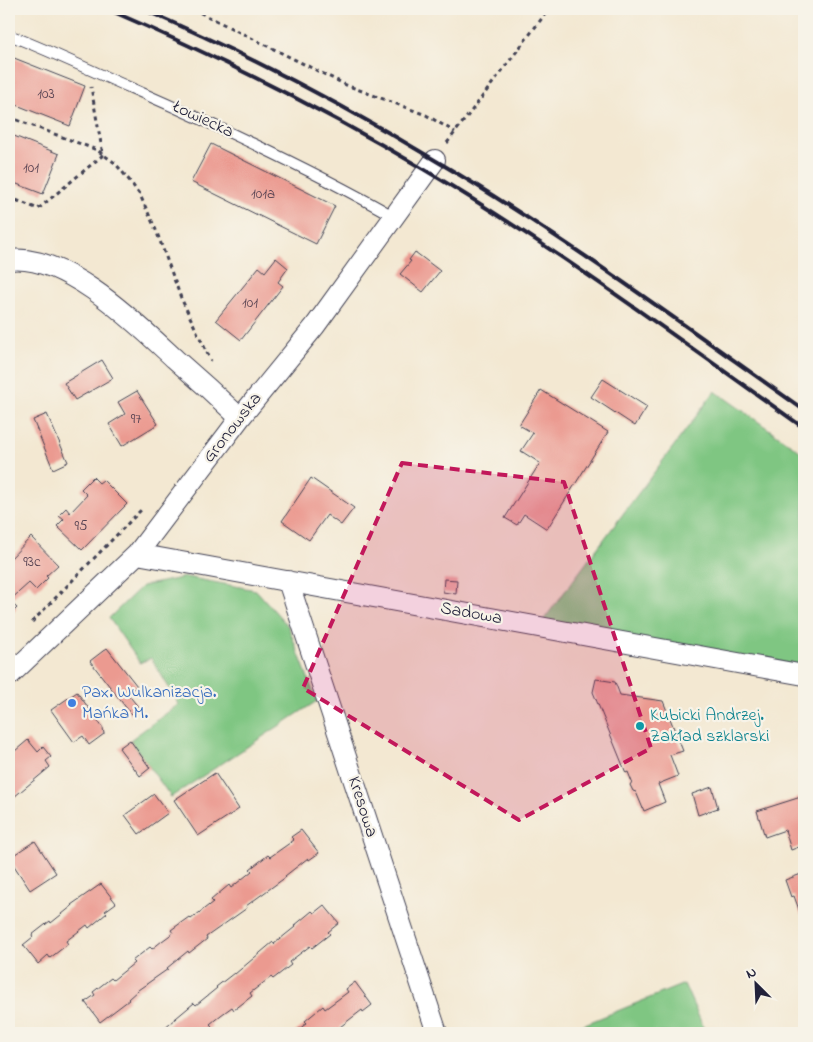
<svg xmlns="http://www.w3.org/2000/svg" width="813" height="1042" viewBox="0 0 813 1042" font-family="'Indie Flower',sans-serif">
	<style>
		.green { fill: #7fc682; stroke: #50745e }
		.building { fill: #eb9a90 }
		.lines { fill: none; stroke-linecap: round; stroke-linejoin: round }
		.service-casing { stroke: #414052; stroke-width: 12 }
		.minor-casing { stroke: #414052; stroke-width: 22 }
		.path { stroke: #414052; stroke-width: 3; stroke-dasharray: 4 4; stroke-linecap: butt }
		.service { stroke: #fff; stroke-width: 10 }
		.minor { stroke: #fff; stroke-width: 20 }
		.rail { stroke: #22223b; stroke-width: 4 }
		.marked { fill: #c2185b; fill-opacity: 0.2; stroke: #c2185b; stroke-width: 4; stroke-dasharray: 10 6; stroke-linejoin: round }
		.shop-dot { fill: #3f7fe0; stroke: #f7f3e8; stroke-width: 2 }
		.culture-dot { fill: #0f9aa8; stroke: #f7f3e8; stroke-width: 2 }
		.labels { text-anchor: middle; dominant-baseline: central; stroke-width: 4.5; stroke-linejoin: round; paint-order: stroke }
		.number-label { font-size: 15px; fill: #544050 }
		.street-label { font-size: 18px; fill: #22223b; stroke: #f7f3e8 }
		.shop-label { font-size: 18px; fill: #366cbe; stroke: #f7f3e8; text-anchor: start }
		.culture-label { font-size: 18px; fill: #0d838f; stroke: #f7f3e8; text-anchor: start }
	</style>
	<rect width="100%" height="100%" fill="#f7f3e8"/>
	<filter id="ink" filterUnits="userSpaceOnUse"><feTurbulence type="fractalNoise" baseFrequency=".02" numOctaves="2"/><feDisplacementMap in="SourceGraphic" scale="10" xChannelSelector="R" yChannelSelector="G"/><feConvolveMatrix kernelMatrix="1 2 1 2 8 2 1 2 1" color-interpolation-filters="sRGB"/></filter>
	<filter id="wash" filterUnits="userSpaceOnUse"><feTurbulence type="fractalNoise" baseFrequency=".0096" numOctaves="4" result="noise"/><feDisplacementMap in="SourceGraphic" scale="20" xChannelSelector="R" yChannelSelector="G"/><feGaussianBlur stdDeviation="1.12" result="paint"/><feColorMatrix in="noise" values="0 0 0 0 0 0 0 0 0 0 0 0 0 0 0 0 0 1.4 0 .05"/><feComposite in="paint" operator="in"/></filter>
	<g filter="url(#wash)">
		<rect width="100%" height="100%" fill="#f3e8d2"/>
		<!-- green -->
		<path class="green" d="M715,391L804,454V675L539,626Z
			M186,577L256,590L288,626L317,701L171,797L130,740L179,704L151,658L140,663L109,618L142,586Z
			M684,984L706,1033H563Z"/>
		<g id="blocks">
			<!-- building -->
			<path class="building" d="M9,56L85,86L70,126L9,102Z
				M9,134L59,154L43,194L9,181Z
				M211,144L335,206L316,244L191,182Z
				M415,252L440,271L423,292L400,274L411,261L409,260Z
				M276,258L288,268L278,282L283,286L241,340L216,320L259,267L265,272Z
				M102,360L113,378L75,400L64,383Z
				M603,379L647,407L635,426L591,397Z
				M541,390L608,432L547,529L524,514L517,525L505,518L540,463L521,451L533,433L519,425Z
				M137,391L158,424L122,446L109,424L125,414L118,402Z
				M47,414L68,462L53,469L33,420Z
				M93,477L99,483L103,480L127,504L82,550L57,526L64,519L59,515L66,508L70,513L87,495L81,489Z
				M311,478L354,508L341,525L327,515L309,540L282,521Z
				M31,537L58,565L46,576L48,578L36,590L29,583L9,601L17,608L9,616V560Z
				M444,579L457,580L456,594L443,592Z
				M107,648L137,686L127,693L139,708L131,714L90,661Z
				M596,679L615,682L620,695L663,701L683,751L670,755L678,776L658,784L665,802L644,811L636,792L633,791L630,785L632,782L628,772L626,773L593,692Z
				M77,692L103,728L104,734L89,745L83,736L74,742L51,710Z
				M28,740L38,752L43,747L51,757L46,761L50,767L14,797L9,792V756Z
				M130,740L150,768L140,776L119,748Z
				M215,773L239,809L198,836L174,800Z
				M712,787L718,808L698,815L692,794Z
				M154,794L168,813L139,834L125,815Z
				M804,796V845L791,850L785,830L765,837L757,811Z
				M301,830L319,853L309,860L308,858L285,876L286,877L246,906L247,908L206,937L207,939L189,953L188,951L167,968L168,969L138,990L128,999L129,1000L100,1022L85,1002L95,995L93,992L111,978L113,980L134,963L132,961L150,947L152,949L162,941L173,933L171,930L189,917L191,919L213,902L211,900L229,885L231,888L252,871L250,869L268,855L270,857L294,840L291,837Z
				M35,841L56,873L30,890L9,858Z
				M804,873V914L801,915L794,896L791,897L785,880Z
				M101,884L116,903L105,911L107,913L89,928L87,925L66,941L68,944L50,958L48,955L38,964L23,945L33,937L32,935L50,921L51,923L72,906L71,905Z
				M324,905L339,923L328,932L330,934L312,948L310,946L289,962L291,965L273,979L271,977L250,993L252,996L234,1010L232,1007L221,1015L210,1024L212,1026L203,1033H158L194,1003L196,1005L217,988L216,987L234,973L235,974L273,942L274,944L285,935L295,927L294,926L312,911L314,913Z
				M355,982L372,1005L363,1012L362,1010L340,1027L341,1029L336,1033H294L307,1023L305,1021L323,1006L325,1009L348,992L346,989Z"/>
		</g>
	</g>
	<g filter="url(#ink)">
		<use href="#blocks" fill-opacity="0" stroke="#414052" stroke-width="1"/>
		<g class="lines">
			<defs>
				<path id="service" d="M9,35C50,51 90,70 131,88C220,127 309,168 393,216"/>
				<path id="minor" d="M9,260C65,253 136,323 175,359C197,378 219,398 240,418
					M137,554L804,675
					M288,581L437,1033
					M9,676L137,554L240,418L315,326L435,160"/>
			</defs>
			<!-- service casing -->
			<use href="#service" class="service-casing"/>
			<!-- minor casing -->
			<use href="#minor" class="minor-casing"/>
			<!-- path -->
			<path class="path" d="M193,9L346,85L426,115L455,132
				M9,117L97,150L115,163L129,180L140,195L156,230L181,298L211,361
				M447,143L549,9
				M9,197L38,209L103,155L91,87
				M9,207L18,201
				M32,622L141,510"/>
			<!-- service -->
			<use href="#service" class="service"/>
			<!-- minor -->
			<use href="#minor" class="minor"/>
			<!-- rail -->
			<path class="rail" d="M107,9C216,56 323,109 425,170C556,248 680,340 804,428
				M142,9C242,52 340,103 433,159C562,235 682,324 804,410"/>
		</g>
	</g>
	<!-- marked area -->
	<path class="marked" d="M402,463L564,482L651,748L519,820L303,688Z"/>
	<!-- markers -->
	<circle class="shop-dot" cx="72" cy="703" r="5"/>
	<circle class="culture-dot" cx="640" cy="726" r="5"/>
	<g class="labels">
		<!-- number labels -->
		<g class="number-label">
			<text x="46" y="94">103</text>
			<text x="31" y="168">101</text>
			<text x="263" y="194">101a</text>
			<text x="250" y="303">101</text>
			<text x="136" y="419">97</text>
			<text x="81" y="526">95</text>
			<text x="32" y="562">93c</text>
		</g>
		<!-- street labels -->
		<g class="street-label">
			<text transform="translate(203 120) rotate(25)">Łowiecka</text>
			<text transform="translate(233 428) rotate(-52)">Gronowska</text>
			<text transform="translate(471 614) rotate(10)">Sadowa</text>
			<text transform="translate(362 807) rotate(72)">Kresowa</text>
		</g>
		<!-- shop labels -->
		<g class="shop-label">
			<text x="82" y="693">Pax. Wulkanizacja.<tspan x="82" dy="21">Mańka M.</tspan></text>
		</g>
		<!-- culture labels -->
		<g class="culture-label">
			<text x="650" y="716">Kubicki Andrzej.<tspan x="650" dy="21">Zakład szklarski</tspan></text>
		</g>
	</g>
	<!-- margin -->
	<rect width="813" height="1042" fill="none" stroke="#f7f3e8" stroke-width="30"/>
	<!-- north arrow -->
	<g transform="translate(756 984) rotate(336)" stroke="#f7f3e8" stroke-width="4" paint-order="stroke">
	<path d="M0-4L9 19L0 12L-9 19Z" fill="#22223b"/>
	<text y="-8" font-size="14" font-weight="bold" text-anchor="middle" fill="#22223b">N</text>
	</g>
</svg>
